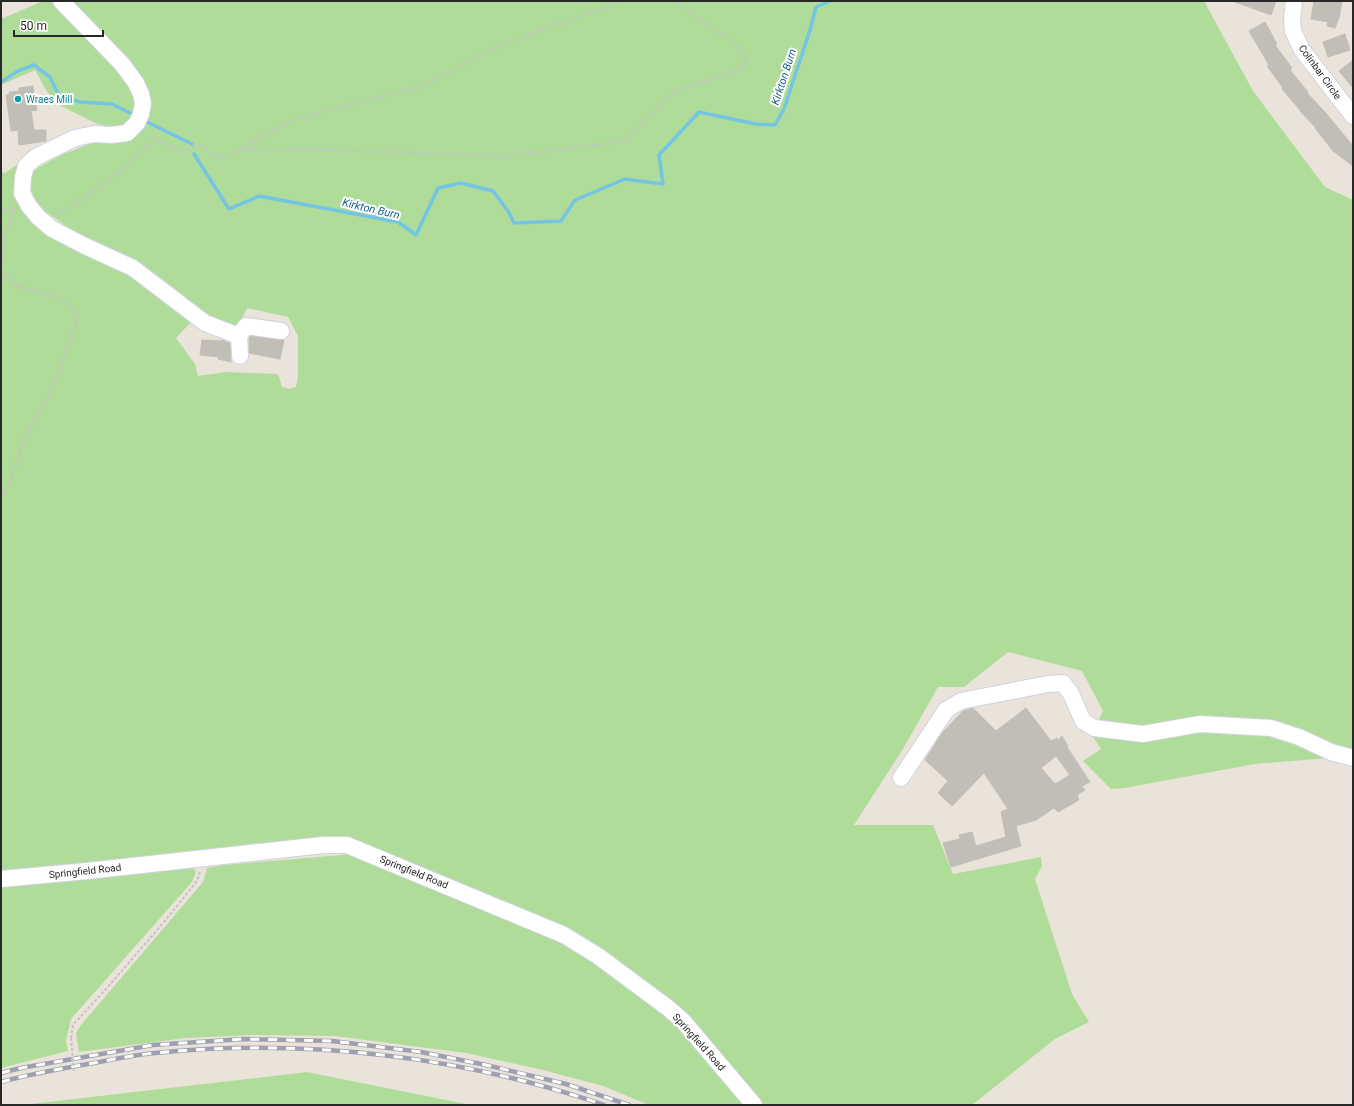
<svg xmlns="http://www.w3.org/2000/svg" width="1354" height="1106" viewBox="0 0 1354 1106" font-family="Roboto,sans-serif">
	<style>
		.green { fill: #b0dc9a }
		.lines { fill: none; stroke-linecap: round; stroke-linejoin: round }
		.stream { stroke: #74c5e4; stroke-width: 3.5 }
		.building { fill: #c1bdb7; stroke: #c4bfb4; fill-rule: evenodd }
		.minor-casing { stroke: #d0d2e0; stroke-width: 18 }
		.path { stroke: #c3c3c3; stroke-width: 2; stroke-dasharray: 3 2; stroke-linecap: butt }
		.minor { stroke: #fff; stroke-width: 16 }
		.rail-casing { stroke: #9ea0b1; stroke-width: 4.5 }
		.rail { stroke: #fff; stroke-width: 3; stroke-dasharray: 9; stroke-linecap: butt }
		.path-bridge { stroke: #c3c3c3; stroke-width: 2; stroke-dasharray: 3 2; stroke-linecap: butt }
		.culture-dot { fill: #0f9aa8; stroke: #fff; stroke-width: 1.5 }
		.labels { text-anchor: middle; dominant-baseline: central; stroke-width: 4; stroke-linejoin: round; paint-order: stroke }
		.street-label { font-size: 10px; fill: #282828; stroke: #fff }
		.culture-label { font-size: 10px; fill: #0d838f; stroke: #fff; text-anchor: start }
		.water-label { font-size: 11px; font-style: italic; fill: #17628c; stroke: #fff }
	</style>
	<rect width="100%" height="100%" fill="#e9e3da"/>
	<!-- green -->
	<path class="green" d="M43,1H1204L1253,91L1325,187L1353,200V756L1255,764L1124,788L1111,789L1083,761L1101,749L1092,735L1103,711L1082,671L1008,652L964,687H938L903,749L854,825H933L953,874L1041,857L1042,866L1035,879L1072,994L1089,1022L1055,1039L972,1105H764L716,1048L682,1011L563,926L414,867L351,840L1,870V172L5,173L26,158L16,174L13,192L36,225L126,274L193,320L176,338L195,364L198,376L227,372L278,374L282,387L290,389L296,387L298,377V336L288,317L247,308L237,328L197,315L176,290L136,260L72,230L36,205L29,185L32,171L61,155L97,141L135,135L98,124L73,112L56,103L46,90L35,70L1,85V19Z
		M353,854L551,935L576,950L677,1022L747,1105H649L603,1086L543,1070L466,1053L335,1036L254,1035L185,1038L79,1052L76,1033L81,1025L203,882L207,868L224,865Z
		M192,867L196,871L192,882L71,1019L66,1041L68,1051L1,1068V886Z
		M307,1072L471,1105H22Z"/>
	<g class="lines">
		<!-- stream -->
		<path class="stream" d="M1,82L18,71L34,65L50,77L59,96L80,102L112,104L136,116
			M143,120L192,144
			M194,154L229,209L259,196L398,222L416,235L438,188L461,183L493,191L508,211L514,223L561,221L575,200L625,179L663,184L659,155L699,112L756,124L775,125L784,109L810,30L816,7L830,1"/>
	</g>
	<!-- building -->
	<path class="building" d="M1235,1H1276L1271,15L1235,2Z
		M1314,1H1342L1339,18L1335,28L1327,26L1328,22L1311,19Z
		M1265,22L1277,44L1275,45L1292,68L1290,70L1308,92L1307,93L1325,112L1353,146V166L1333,151L1315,128H1316L1300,111V110L1282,89L1283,88L1267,66L1269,65L1249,31Z
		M1345,34L1350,50L1328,57L1323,42Z
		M1353,60V88L1339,71Z
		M33,86L37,110L31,111L34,130H46V141L19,145L18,130L11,131L6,95H9V92L19,91V88Z
		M250,336L284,340L280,359L249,353V339Z
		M202,340L222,341V340L230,343L231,362L218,359L219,357L200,355Z
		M973,708L996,731L1026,708L1051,741L1057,738L1058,740L1062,736L1068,746L1067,747L1090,782L1082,786L1085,790L1077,795L1079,800L1058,812L1054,808L1036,820L1016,826L1021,846L951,867L943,843L960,839L959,835L972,832L976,846L1006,837L1001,812L1008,809L984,773L952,806L938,793L948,781L925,760L942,733L963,711ZM1056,756L1070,775L1055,784L1041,768Z"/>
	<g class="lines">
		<defs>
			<path id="minor" d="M61,1L122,64L136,83L141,94L143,103L141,114L137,123L127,133L111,135L94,134L75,138L36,157L26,166L23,177L22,193L29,206L38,217L52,229L85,246L133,268L205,323L239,336
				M1294,1L1292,20L1293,31L1302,50L1353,116
				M240,356L239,336L246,326L281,331
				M901,778L946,710L961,701L1048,684L1063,683L1071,694L1083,721L1094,728L1143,734L1200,724L1271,728L1299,737L1331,752L1353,758
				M1,879L87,871L323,845H347L564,935L598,956L668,1008L683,1021L754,1105"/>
		</defs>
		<!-- minor casing -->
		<use href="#minor" class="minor-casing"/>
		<!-- path -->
		<path class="path" d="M243,149L267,151L302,149L506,156L625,141L674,91L741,70L747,60L731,40L712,29L675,1
			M1,211L16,208
			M56,214L66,210L123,169L156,139L180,151L202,145L212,156H219L232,154L293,120L425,85L499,46L622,1
			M1,497L10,483L26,436L53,389L63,359L75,328L77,317L71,307L61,299L50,294L16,286L6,277L1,268L5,235L15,208
			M71,1038L73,1025L106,989L164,922L197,881L200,872"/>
		<!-- minor -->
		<use href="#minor" class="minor"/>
		<defs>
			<path id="rail" d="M1,1073L21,1068L153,1045L243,1039L332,1041L421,1052L486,1065L566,1084L629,1105
				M1,1082C30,1074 59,1069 88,1064C110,1060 133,1055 155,1053C305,1038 461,1056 604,1105"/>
		</defs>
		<!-- rail casing -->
		<use href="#rail" class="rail-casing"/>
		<!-- rail -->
		<use href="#rail" class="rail"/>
		<!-- path-bridge -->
		<path class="path-bridge" d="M71,1038L74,1073"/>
	</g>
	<!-- markers -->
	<circle class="culture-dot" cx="18" cy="99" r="4"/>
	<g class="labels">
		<!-- street labels -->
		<g class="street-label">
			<text transform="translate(1320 72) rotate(54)">Colinbar Circle</text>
			<text transform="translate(85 871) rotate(-6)">Springfield Road</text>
			<text transform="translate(414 872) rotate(22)">Springfield Road</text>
			<text transform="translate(699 1042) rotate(48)">Springfield Road</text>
		</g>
		<!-- culture labels -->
		<g class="culture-label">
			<text x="26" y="99">Wraes Mill</text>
		</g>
		<!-- water labels -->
		<g class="water-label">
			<text transform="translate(784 77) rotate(-72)">Kirkton Burn</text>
			<text transform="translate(371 209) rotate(13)">Kirkton Burn</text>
		</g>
	</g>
	<!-- border -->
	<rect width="1354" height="1106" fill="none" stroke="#282828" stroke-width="4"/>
	<!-- scale -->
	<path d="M14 30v6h89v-6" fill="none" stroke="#282828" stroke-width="2"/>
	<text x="20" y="30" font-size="12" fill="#282828" stroke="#ffffff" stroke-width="3" paint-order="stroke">50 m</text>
</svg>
